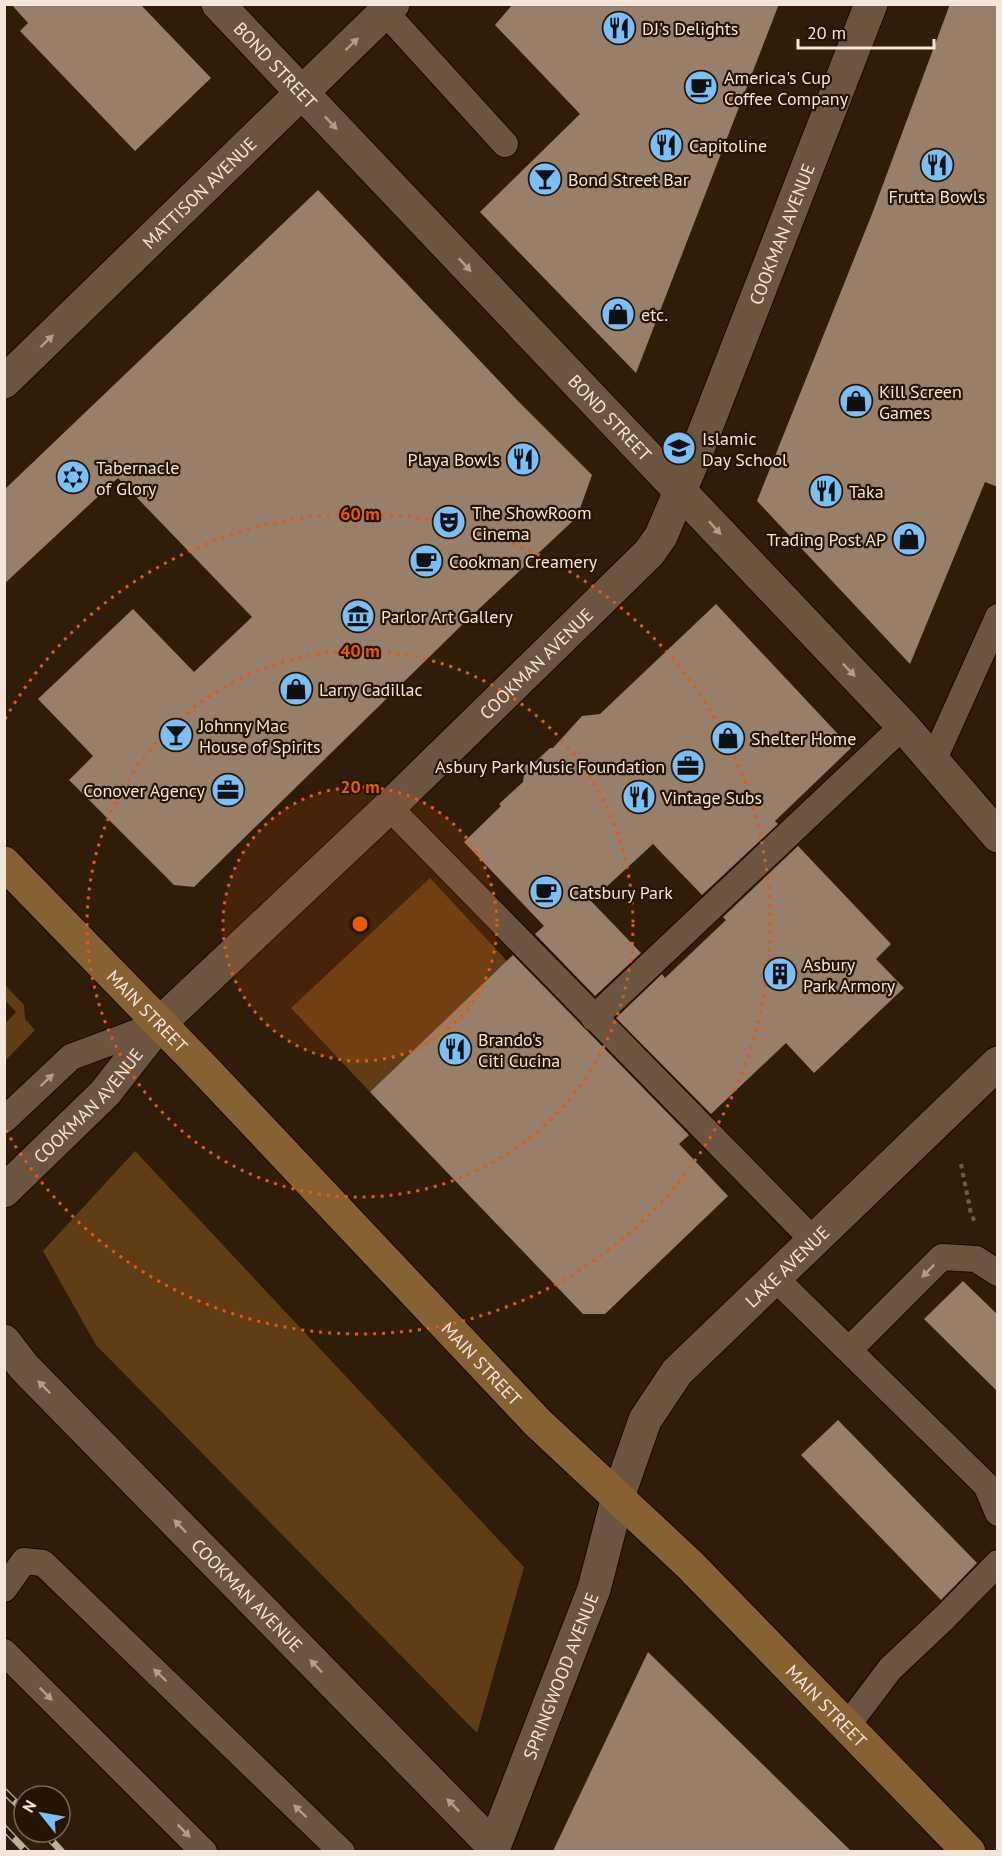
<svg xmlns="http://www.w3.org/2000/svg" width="1002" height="1856" viewBox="0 0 1002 1856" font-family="'PT Sans',sans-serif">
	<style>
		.green { fill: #603d15 }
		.building { fill: #977f69 }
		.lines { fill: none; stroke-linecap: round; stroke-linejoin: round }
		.lane-casing { stroke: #180700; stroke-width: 28 }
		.street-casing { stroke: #180700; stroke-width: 35 }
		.secondary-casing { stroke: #180700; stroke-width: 35 }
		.path { stroke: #6e5d4b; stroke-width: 4; stroke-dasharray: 4.5 4.5; stroke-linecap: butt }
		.lane { stroke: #6c5540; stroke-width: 26 }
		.street { stroke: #6c5540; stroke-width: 33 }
		.secondary { stroke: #876034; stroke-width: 33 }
		.rail-casing { stroke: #bdaea0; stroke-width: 7 }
		.rail { stroke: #261402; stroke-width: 4.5; stroke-dasharray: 14; stroke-linecap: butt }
		.oneway { fill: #b09e8d }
		.ring { fill: none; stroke: #e8590c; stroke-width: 3; stroke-dasharray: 3 6 }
		.labels { text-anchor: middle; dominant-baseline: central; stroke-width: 4.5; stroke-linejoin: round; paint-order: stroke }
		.poi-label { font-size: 18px; fill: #f4e6da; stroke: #261402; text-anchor: start }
		.street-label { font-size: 18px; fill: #f4e6da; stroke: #261402 }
		.centre { fill: #e8590c; stroke: #261402; stroke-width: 3 }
		.ring-label { font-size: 18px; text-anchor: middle; font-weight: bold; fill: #e8590c; stroke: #261402; stroke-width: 4.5; stroke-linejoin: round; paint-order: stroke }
	</style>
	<rect width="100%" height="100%" fill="#301d09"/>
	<!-- green -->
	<path class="green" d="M430,878L507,961L370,1092L291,1008Z
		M5,985L24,1005L25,1019L35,1030L5,1061V1024L16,1012L5,1000Z
		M135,1151L524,1567L477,1733L96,1345L43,1251Z"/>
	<!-- building -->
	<path class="building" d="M11,4H140L211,78L135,151L20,31L28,23Z
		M513,4H779L636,373L480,212L580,114L495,25Z
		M950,4H998V487L985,482L910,664L757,501L872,214Z
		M318,190L517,400L592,475L577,517L465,622L194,887L174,885L69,780L93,756L38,699L133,609L194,672L252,617L118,478L4,584V490Z
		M716,604L851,748L775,821L778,824L702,895L653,844L591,901L641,953L595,996L535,934L544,926L464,842L501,806L499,804L523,782L525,765L533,764L550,748H553L582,716L600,714Z
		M798,846L891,944L876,959L904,988L814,1073L786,1043L711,1114L616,1018L662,974L665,978L726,920L723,917Z
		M513,955L689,1135L679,1144L728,1196L605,1314H583L370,1092Z
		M963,1281L998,1315V1392L924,1319Z
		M838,1420L977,1563L941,1600L801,1455Z
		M648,1652L851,1851H553Z"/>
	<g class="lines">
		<defs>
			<path id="lane" d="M385,12L505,144
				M933,761L998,617
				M389,807L814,1241
				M594,1018L903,726
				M4,1120L71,1057L159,1024
				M775,1278L986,1485L998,1513
				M849,1350L942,1257L976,1259L998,1273
				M4,1589L24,1561L43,1563L342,1852
				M4,1652L204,1852
				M847,1726L890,1669L945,1617L998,1563"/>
			<g id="street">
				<path id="s1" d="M218,4L903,726L998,836"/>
				<path id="s2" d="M4,382L393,4"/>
				<path id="s3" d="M4,1191L105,1093L159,1024L389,807L649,553L661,536L697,451L871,4"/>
				<path id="s4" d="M4,1341L24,1367L494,1847"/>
				<path id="s5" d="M492,1852L594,1589L618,1497L645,1420L677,1372L998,1063"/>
			</g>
			<g id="secondary">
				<path id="s6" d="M4,863L206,1071L538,1423L690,1565L969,1852"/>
			</g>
		</defs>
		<!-- lane casing -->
		<use href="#lane" class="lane-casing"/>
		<!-- street casing -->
		<use href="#street" class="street-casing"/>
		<!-- secondary casing -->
		<use href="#secondary" class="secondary-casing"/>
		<!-- path -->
		<path class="path" d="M961,1164L971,1214L975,1222"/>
		<!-- lane -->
		<use href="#lane" class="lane"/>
		<!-- street -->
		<use href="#street" class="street"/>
		<!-- secondary -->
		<use href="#secondary" class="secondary"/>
		<defs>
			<path id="rail" d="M4,1791L24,1811
				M4,1828L27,1852
				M44,1832L62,1852"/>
		</defs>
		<!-- rail casing -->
		<use href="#rail" class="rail-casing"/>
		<!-- rail -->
		<use href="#rail" class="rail"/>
	</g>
	<!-- one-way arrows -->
	<defs><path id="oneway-solid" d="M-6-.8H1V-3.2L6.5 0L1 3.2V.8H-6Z" transform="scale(1.5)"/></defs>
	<g class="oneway">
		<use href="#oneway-solid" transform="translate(352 44) rotate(-44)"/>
		<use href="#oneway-solid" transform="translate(331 123) rotate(47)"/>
		<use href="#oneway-solid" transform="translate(465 265) rotate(47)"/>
		<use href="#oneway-solid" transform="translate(47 341) rotate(-44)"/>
		<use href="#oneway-solid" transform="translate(715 528) rotate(48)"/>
		<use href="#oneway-solid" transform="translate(849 670) rotate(46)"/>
		<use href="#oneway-solid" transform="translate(47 1080) rotate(-44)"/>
		<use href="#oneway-solid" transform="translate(928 1271) rotate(135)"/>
		<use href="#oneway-solid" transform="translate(44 1387) rotate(-134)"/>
		<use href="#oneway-solid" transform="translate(180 1526) rotate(-134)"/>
		<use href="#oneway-solid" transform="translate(316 1666) rotate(-134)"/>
		<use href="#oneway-solid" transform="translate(160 1675) rotate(-136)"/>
		<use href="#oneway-solid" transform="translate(46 1694) rotate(45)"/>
		<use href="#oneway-solid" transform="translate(453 1805) rotate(-134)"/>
		<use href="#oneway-solid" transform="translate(300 1811) rotate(-136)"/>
		<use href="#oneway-solid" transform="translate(184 1831) rotate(45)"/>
	</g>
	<!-- distance rings -->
	<circle cx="360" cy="924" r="137" fill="#e8590c" fill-opacity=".12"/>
	<g class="ring">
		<circle cx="360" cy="924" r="137"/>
		<circle cx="360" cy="924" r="273"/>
		<path d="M5 719A410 410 0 1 1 5 1129"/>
	</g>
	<!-- icons -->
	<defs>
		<symbol id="restaurant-disc" viewBox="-11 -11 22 22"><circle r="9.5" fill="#7abff8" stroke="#261402"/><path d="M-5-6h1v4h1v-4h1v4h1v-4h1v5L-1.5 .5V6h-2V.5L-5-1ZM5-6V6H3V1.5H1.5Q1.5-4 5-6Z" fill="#111"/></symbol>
		<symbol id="cafe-disc" viewBox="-11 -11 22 22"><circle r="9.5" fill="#7abff8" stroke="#261402"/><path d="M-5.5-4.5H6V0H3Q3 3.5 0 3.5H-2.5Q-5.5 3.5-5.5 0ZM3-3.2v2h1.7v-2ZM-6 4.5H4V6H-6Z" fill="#111"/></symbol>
		<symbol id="bar-disc" viewBox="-11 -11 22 22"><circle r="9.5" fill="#7abff8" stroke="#261402"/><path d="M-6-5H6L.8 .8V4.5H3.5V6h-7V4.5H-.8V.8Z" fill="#111"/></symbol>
		<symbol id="shop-disc" viewBox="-11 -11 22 22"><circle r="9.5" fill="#7abff8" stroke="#261402"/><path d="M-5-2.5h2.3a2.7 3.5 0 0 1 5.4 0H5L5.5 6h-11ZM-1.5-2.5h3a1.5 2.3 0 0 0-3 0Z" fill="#111"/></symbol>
		<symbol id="school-disc" viewBox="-11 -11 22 22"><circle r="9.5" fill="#7abff8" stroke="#261402"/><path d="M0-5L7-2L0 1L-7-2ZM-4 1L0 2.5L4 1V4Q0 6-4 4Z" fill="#111"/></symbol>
		<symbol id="synagogue-disc" viewBox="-11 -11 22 22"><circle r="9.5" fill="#7abff8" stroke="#261402"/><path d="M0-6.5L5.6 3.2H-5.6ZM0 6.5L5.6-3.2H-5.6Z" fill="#111"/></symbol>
		<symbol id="theatre-disc" viewBox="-11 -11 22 22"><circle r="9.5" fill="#7abff8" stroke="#261402"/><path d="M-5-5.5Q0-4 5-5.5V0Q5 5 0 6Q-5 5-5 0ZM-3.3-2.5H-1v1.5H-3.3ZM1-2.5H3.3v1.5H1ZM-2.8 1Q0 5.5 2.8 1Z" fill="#111"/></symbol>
		<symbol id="museum-disc" viewBox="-11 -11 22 22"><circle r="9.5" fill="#7abff8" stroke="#261402"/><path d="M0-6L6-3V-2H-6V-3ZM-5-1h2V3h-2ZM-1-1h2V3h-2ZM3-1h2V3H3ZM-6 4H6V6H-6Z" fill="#111"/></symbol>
		<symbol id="office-disc" viewBox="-11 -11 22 22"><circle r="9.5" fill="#7abff8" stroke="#261402"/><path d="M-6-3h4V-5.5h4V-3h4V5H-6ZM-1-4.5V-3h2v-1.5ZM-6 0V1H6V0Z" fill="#111"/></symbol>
		<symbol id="building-disc" viewBox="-11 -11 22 22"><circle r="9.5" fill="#7abff8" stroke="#261402"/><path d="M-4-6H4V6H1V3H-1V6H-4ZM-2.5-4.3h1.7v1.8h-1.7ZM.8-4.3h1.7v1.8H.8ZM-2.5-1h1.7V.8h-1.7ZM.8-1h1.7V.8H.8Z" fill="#111"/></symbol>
	</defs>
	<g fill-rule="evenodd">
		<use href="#restaurant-disc" x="600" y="9" width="38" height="38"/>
		<use href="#cafe-disc" x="682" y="68" width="38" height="38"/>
		<use href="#restaurant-disc" x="647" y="126" width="38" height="38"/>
		<use href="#restaurant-disc" x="918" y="146" width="38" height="38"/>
		<use href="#bar-disc" x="526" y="160" width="38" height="38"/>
		<use href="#shop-disc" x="599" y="295" width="38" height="38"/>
		<use href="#shop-disc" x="837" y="382" width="38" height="38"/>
		<use href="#school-disc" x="660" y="429" width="38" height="38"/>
		<use href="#restaurant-disc" x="504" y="440" width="38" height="38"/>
		<use href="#synagogue-disc" x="54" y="458" width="38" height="38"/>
		<use href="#restaurant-disc" x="807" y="472" width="38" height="38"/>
		<use href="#theatre-disc" x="430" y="503" width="38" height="38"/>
		<use href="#shop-disc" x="890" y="520" width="38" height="38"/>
		<use href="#cafe-disc" x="407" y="542" width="38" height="38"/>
		<use href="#museum-disc" x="339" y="597" width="38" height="38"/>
		<use href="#shop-disc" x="277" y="670" width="38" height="38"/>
		<use href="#bar-disc" x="157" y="716" width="38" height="38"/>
		<use href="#shop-disc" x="709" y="719" width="38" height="38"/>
		<use href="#office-disc" x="669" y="747" width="38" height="38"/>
		<use href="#office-disc" x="209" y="771" width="38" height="38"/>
		<use href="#restaurant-disc" x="620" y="778" width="38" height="38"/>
		<use href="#cafe-disc" x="527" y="873" width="38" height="38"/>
		<use href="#building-disc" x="761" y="955" width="38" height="38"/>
		<use href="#restaurant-disc" x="436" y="1030" width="38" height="38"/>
	</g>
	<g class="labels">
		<!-- poi labels -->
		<g class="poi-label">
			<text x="642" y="28">DJ's Delights</text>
			<text x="724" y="77">America's Cup<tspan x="724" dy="21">Coffee Company</tspan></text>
			<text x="689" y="145">Capitoline</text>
			<text x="568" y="179">Bond Street Bar</text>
			<text x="937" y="196" text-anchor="middle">Frutta Bowls</text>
			<text x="641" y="314">etc.</text>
			<text x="879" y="391">Kill Screen<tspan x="879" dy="21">Games</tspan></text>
			<text x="702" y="438">Islamic<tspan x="702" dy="21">Day School</tspan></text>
			<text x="500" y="459" text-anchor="end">Playa Bowls</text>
			<text x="96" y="467">Tabernacle<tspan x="96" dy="21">of Glory</tspan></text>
			<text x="849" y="491">Taka</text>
			<text x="472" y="512">The ShowRoom<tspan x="472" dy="21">Cinema</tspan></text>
			<text x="886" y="539" text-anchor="end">Trading Post AP</text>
			<text x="449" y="561">Cookman Creamery</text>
			<text x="381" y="616">Parlor Art Gallery</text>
			<text x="319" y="689">Larry Cadillac</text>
			<text x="199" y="725">Johnny Mac<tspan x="199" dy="21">House of Spirits</tspan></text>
			<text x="751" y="738">Shelter Home</text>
			<text x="665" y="766" text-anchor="end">Asbury Park Music Foundation</text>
			<text x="205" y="790" text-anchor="end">Conover Agency</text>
			<text x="662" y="797">Vintage Subs</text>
			<text x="569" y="892">Catsbury Park</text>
			<text x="803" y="964">Asbury<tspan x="803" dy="21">Park Armory</tspan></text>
			<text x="478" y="1039">Brando's<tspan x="478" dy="21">Citi Cucina</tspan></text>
		</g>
		<!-- street labels -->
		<g class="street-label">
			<text stroke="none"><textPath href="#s1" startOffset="84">BOND STREET</textPath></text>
			<text stroke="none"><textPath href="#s2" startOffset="272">MATTISON AVENUE</textPath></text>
			<text stroke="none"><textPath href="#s3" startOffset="1254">COOKMAN AVENUE</textPath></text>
			<text stroke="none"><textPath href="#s1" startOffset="570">BOND STREET</textPath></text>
			<text stroke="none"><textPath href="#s3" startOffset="750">COOKMAN AVENUE</textPath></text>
			<text stroke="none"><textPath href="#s6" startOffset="206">MAIN STREET</textPath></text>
			<text stroke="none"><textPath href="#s3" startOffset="120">COOKMAN AVENUE</textPath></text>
			<text stroke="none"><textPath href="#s5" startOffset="669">LAKE AVENUE</textPath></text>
			<text stroke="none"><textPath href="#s6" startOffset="692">MAIN STREET</textPath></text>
			<text stroke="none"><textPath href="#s4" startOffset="352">COOKMAN AVENUE</textPath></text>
			<text stroke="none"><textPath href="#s5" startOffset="189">SPRINGWOOD AVENUE</textPath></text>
			<text stroke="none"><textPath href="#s6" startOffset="1178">MAIN STREET</textPath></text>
		</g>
	</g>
	<circle cx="360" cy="924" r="9" class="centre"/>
	<g class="ring-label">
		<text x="360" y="520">60 m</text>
		<text x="360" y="657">40 m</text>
		<text x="360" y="793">20 m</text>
	</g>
	<!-- border -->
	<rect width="1002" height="1856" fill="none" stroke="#f4e6da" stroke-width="12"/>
	<!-- north arrow -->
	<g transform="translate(42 1814) rotate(301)"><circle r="28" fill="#261402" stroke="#786858" stroke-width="1.5"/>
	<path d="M0-4.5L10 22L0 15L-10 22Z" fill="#7abff8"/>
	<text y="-9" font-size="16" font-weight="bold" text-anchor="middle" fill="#f4e6da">N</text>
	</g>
	<!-- scale -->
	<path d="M798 39v9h136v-9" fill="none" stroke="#f4e6da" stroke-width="3"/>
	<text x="807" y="39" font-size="18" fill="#f4e6da" stroke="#261402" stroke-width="4.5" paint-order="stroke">20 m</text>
</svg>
